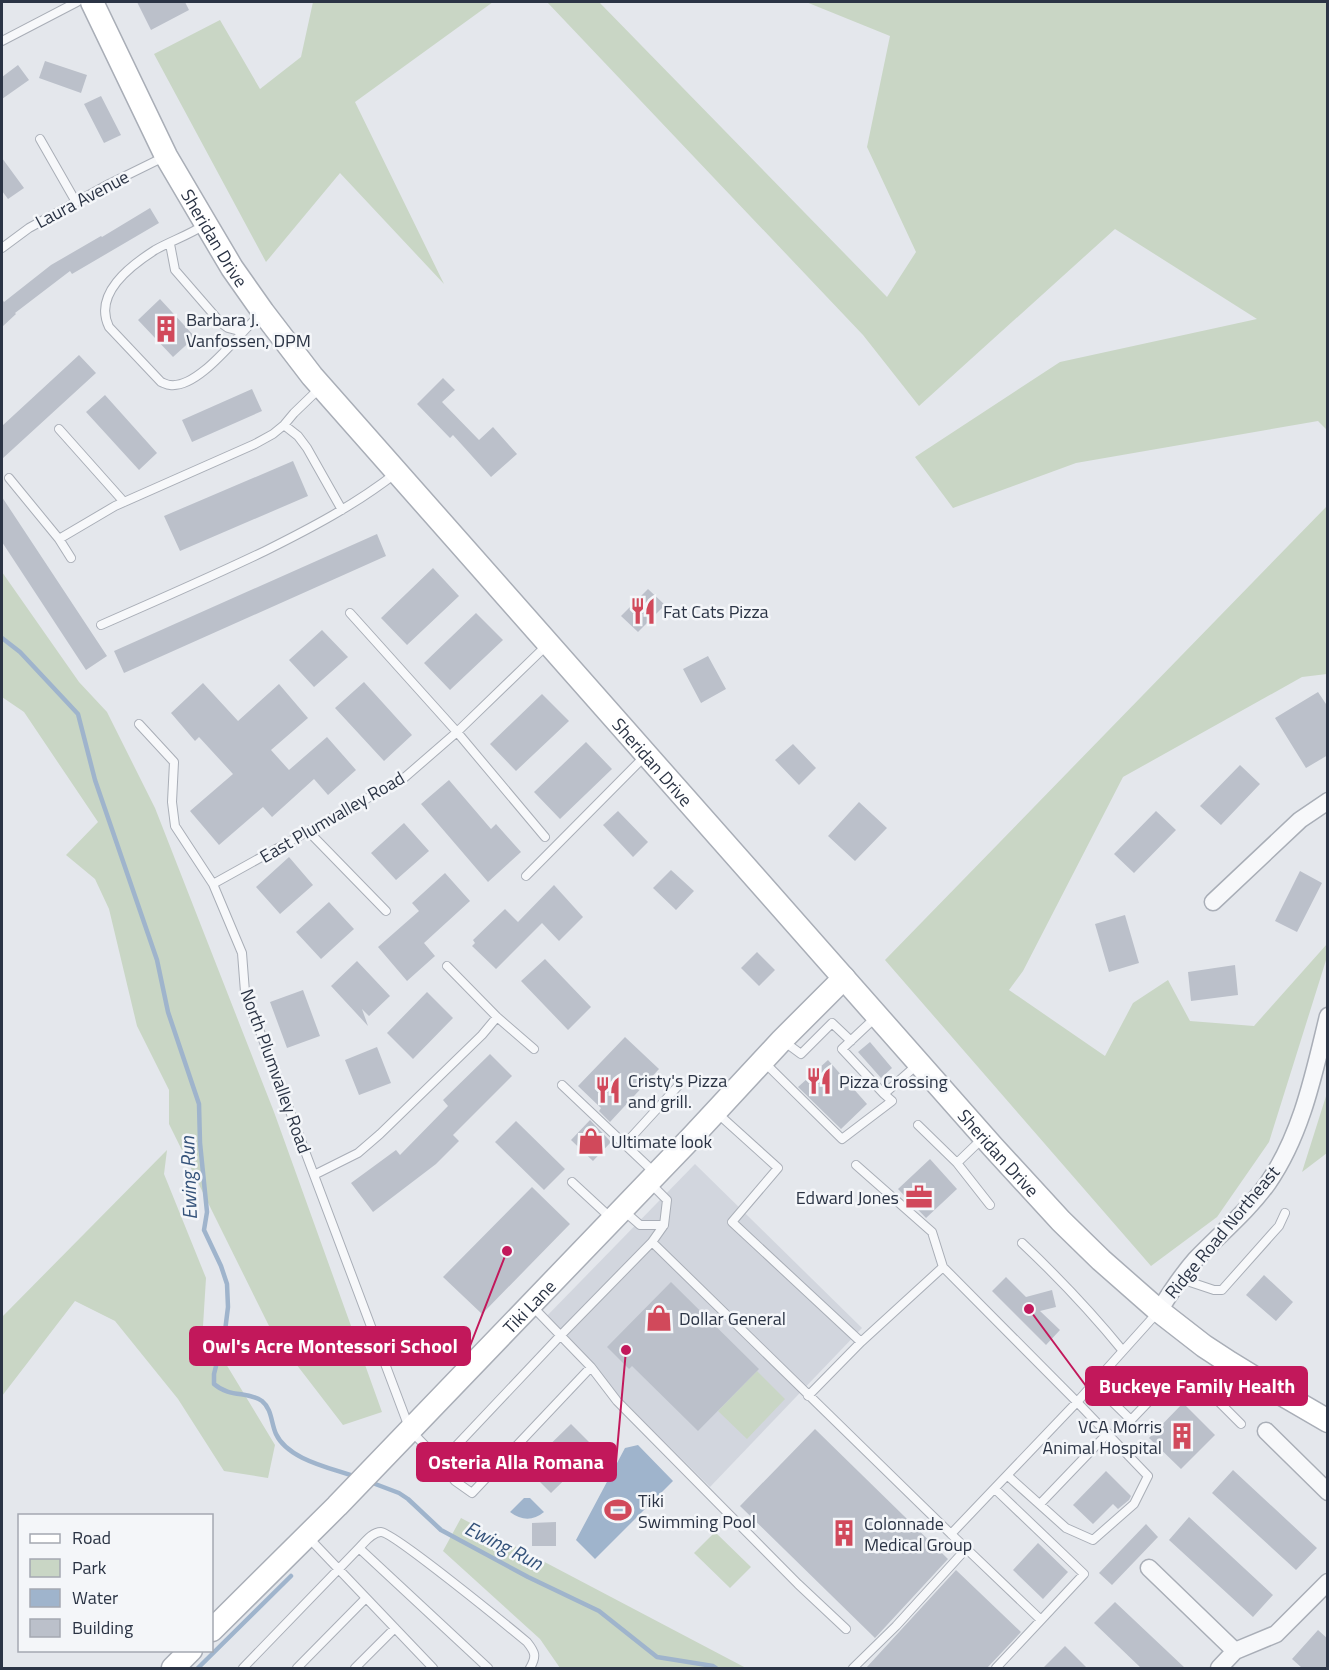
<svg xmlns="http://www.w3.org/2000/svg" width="1329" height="1670" viewBox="0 0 1329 1670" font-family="'Titillium Web',sans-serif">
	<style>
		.built { fill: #d2d6de }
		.green { fill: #c9d6c5 }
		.water { fill: #9fb4cc }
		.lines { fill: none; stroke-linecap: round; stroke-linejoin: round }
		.stream { stroke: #9fb4cc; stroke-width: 4.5 }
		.building { fill: #bbc0ca }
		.lane-casing { stroke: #a9aeb7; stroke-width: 10 }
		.street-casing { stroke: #a9aeb7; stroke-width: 19 }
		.secondary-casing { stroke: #a9aeb7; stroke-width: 25 }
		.lane { stroke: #f7f8fa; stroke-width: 8 }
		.street { stroke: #f7f8fa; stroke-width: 16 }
		.secondary { stroke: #fff; stroke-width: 22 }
		.labels { text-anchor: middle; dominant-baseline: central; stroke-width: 5; stroke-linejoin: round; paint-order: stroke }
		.street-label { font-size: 18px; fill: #2b3445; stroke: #f4f6f9 }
		.poi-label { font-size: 18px; fill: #2b3445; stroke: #f4f6f9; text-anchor: start }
		.water-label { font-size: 20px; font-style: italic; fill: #34527a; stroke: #f4f6f9 }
		.leader { fill: none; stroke: #c2185b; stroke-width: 2 }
		.callout-dot { fill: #c2185b; stroke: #f4f6f9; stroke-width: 2 }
		.callout { fill: #c2185b; stroke: #c2185b; stroke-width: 2 }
		.callout-label { font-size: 20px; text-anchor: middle; font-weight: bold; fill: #fff }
	</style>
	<rect width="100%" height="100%" fill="#e4e7ec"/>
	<!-- built -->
	<path class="built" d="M695,1164L862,1328L710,1487L542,1321Z"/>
	<!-- green -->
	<path class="green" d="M313,2H493L355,102L444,284L340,173L266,262L154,54L220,20L260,89L301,57Z
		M547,2H599L887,297L916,252L867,147L890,36L806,2H1327V430L1318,421L1076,463L953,508L915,457L1060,362L1257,319L1115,229L919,406L863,335Z
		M1327,506V674L1302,677L1123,777L1023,971L1009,990L1105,1056L1133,1003L1168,980L1190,1021L1254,1026L1327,944V957L1269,1142L1217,1217L1151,1266L885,960Z
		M2,572L79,682L107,712L155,808L274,1112L382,1412L343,1425L273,1334L169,1124V1090L137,1026L109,909L95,879L66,855L98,822L24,712L2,697Z
		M1327,1093V1153L1302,1172Z
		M167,1150L164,1174L206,1278L203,1326L275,1445L268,1478L224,1471L178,1399L115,1321L75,1301L2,1396V1317Z
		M757,1371L785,1399L747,1439L718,1411Z
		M461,1518L746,1668H560L540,1639L443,1551Z
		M715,1532L751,1567L730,1588L694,1553Z"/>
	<!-- water -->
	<path class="water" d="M638,1445L673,1481L595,1559L576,1540L625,1448Z
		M524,1498H530L544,1512C533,1521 522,1521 510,1512Z"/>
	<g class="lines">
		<!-- stream -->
		<path class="stream" d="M2,638L20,652L78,714L95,780L157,960L168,1012L199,1104L200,1143L207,1212L204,1230L221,1266L227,1284L228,1307L225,1331L214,1374V1384C230,1398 248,1391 262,1401C272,1409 271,1423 276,1434C288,1460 332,1468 356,1477
			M370,1482L399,1493L408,1499L441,1530L528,1577L599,1611L657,1657L713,1666L716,1668
			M198,1668L291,1576"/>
	</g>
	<!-- building -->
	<path class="building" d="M137,2H185L189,10L151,30Z
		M45,61L87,75L81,93L39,78Z
		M18,65L29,80L2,99V77Z
		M101,96L121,135L104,143L84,104Z
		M2,158L24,188L8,199L2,191Z
		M150,208L159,223L72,274L70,271L15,313L16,314L2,327V299L4,302L51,265L101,236L102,237Z
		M160,299L195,337L173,357L138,320Z
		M79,355L96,373L2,459V426Z
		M443,378L455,390L442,402L479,440L493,427L517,454L491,477L453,435L450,438L417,404Z
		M252,389L262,411L192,442L182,420Z
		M105,395L157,453L139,470L86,412Z
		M293,461L308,496L180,551L164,516Z
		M2,497L107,656L86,670L2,542Z
		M377,534L386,556L124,673L114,651Z
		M433,568L459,596L407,645L381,618Z
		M648,589L665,605L638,632L621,616Z
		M476,613L503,640L450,690L424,663Z
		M322,630L348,657L314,687L289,660Z
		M708,656L726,689L701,703L683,669Z
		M364,682L412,735L384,761L335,708Z
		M203,683L238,721L279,684L308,718L271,750L289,770L327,737L356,770L328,795L314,779L272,817L263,807L219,845L190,811L233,774L199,737L195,741L171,713Z
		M1318,692L1328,707V755L1306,768L1275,718Z
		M542,694L569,721L516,771L490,744Z
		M586,742L612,769L560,819L534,792Z
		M793,744L816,768L799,785L775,760Z
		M1240,765L1260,784L1221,825L1200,806Z
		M449,780L491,829L496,824L521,852L488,882L421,804Z
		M859,802L887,828L855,861L828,836Z
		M618,811L648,842L633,857L603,825Z
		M1156,811L1176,830L1134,873L1114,854Z
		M404,823L429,851L396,880L371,853Z
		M289,857L313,885L280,914L256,887Z
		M671,870L694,891L676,910L653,888Z
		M1300,871L1322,883L1297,932L1275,921Z
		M445,873L470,901L424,943L435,956L407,981L378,947L419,911L412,903Z
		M554,885L583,917L559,941L542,923L496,969L472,946L475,943L473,940L505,909L518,922Z
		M329,902L354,929L321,959L296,932Z
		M1125,915L1139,963L1109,972L1095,924Z
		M757,952L775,970L759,986L741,968Z
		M545,959L591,1007L568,1030L521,981Z
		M357,961L390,996L369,1016L362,1009L368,1026L331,986Z
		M1235,965L1238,995L1191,1001L1188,972Z
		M303,990L320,1036L287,1048L270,1002Z
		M427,992L453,1018L413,1059L387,1033Z
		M625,1037L659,1069L610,1122L599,1111L601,1108L578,1086Z
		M870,1042L892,1068L881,1078L858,1052Z
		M377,1047L391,1083L359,1095L345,1060Z
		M490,1054L512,1076L453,1135L459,1141L436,1164L373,1212L351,1183L396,1150L400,1155L448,1106L443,1100Z
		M828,1060L867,1104L841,1129L798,1087Z
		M590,1120L611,1142L593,1161L571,1140Z
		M516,1121L565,1169L544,1190L495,1142Z
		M930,1159L957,1189L926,1218L898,1189Z
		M532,1187L570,1224L482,1314L443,1277Z
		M1264,1275L1293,1302L1276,1321L1246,1295Z
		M1006,1277L1026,1297L1052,1290L1056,1307L1040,1311L1060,1330L1046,1345L992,1291Z
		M671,1282L759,1369L698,1431L632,1366L629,1369L607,1347Z
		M1183,1403L1215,1435L1181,1469L1149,1438Z
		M571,1424L596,1449L551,1493L530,1472L535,1466L531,1463Z
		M815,1429L948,1559L875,1638L740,1506Z
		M1233,1470L1317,1548L1296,1570L1212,1493Z
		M1106,1471L1131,1496L1129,1500L1118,1509L1113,1504L1093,1524L1073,1505Z
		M1189,1517L1273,1595L1253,1617L1169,1540Z
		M556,1522V1546H532V1523Z
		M1146,1524L1158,1537L1112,1585L1099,1573Z
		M1038,1543L1068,1572L1043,1599L1013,1570Z
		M956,1570L1021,1632L987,1668H866Z
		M1115,1602L1185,1668H1141L1094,1623Z
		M1318,1630L1328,1639V1668H1302L1292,1659Z
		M1065,1646L1087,1668H1043Z"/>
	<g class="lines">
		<defs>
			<path id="lane" d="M2,41L77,2
				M40,139L76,202
				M206,224C189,235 171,241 155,250C130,266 93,294 109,327L161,382C164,383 167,385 170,385C200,389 240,331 262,313
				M170,244L175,270L221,323L228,328L243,332
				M2,248L29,228L109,184L166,156
				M284,425L298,436L307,448L342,510
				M59,429L124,502
				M9,478L59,539L115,506L255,444L273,434L284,425L294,413L321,387
				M59,539L71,558
				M350,613L457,732L545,837
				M101,625C156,601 211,577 265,551C311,528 355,505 396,473
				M139,724L174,762L172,802L175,826L213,884L242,953L245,992L410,1430L441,1462L455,1481L472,1493L591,1367
				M308,831L386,911
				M526,876L646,755
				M213,884L404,778L457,732L547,645
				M447,966L497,1017L534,1049
				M877,1016L842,1049L884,1094L918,1064
				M782,1040L801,1054L832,1023L851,1041
				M763,1061L842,1139L892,1101L884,1094
				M562,1085L656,1174
				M716,1112L778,1168L732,1222L861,1342L943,1267L1077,1402L1148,1476L1134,1504L1093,1540L1066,1528L1008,1476
				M918,1125L957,1163
				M984,1137L957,1163L990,1205
				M625,1144L678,1086
				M856,1165L932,1232L943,1267
				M314,1175L358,1153L380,1134L482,1035L497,1017
				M572,1182L612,1219
				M649,1182L667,1200L664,1225L652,1242
				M623,1210L640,1225H664
				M1022,1243C1058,1277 1092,1313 1123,1351
				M1181,1279L1214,1290H1222L1279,1226L1285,1213
				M531,1305L591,1367L617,1401L798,1584L846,1629
				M1230,1363L1212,1395L1241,1424
				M1094,1384L1131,1420L1176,1373L1212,1395
				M808,1396L861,1342
				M441,1462L560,1336L652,1242L951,1534L1077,1402L1157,1313
				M1040,1504L1108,1433
				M951,1534L1041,1620L1084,1574L995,1489
				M307,1536L433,1668
				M359,1548L488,1668
				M243,1668L359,1548C365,1542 372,1532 381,1532C393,1532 509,1627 527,1642C535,1652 537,1656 530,1668
				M297,1668L366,1598
				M355,1668L395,1628
				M853,1668L896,1626L966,1549
				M996,1668L1041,1620"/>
			<path id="street" d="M1213,902L1300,820L1328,801
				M1159,1311C1170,1293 1182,1275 1196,1259C1220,1234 1248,1211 1268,1183C1302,1134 1314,1073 1328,1016
				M1266,1431L1328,1492
				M1149,1568L1235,1651
				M1219,1668L1235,1651L1276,1634L1328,1582"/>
			<g id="secondary">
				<path id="s1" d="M92,2L166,156L206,224L232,268L263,312L312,376L993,1147L1061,1221L1101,1260L1159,1311L1204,1346L1230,1363L1261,1382L1328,1421"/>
				<path id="s2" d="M212,1630L337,1506L692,1137L782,1040L844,978"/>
				<path d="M173,1668L191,1650"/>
			</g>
		</defs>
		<!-- lane casing -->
		<use href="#lane" class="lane-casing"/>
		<!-- street casing -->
		<use href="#street" class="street-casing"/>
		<!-- secondary casing -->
		<use href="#secondary" class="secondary-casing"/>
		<!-- lane -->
		<use href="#lane" class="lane"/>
		<!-- street -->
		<use href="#street" class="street"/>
		<!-- secondary -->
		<use href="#secondary" class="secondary"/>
	</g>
	<!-- icons -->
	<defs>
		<symbol id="building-bare" viewBox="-9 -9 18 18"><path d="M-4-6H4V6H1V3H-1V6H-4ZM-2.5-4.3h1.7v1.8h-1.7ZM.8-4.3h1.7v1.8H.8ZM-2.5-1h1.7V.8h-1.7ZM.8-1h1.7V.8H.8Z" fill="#d1495b" stroke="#f4f6f9" stroke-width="2.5" paint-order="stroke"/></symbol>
		<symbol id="restaurant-bare" viewBox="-9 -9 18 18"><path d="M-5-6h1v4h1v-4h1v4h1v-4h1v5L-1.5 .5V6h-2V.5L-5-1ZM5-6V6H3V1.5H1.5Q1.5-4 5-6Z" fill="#d1495b" stroke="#f4f6f9" stroke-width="2.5" paint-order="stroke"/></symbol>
		<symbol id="shop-bare" viewBox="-9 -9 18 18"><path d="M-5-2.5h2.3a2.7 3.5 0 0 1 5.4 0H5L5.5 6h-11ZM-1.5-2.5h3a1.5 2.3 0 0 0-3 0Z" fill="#d1495b" stroke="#f4f6f9" stroke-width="2.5" paint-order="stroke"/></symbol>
		<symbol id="office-bare" viewBox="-9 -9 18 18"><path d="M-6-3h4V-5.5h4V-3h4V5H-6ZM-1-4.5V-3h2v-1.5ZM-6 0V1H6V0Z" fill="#d1495b" stroke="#f4f6f9" stroke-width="2.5" paint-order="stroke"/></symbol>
		<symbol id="stadium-bare" viewBox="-9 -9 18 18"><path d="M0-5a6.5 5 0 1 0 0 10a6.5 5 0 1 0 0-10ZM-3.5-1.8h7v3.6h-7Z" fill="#d1495b" stroke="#f4f6f9" stroke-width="2.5" paint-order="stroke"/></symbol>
	</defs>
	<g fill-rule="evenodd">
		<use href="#building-bare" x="147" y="310" width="38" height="38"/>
		<use href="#restaurant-bare" x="624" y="592" width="38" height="38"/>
		<use href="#restaurant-bare" x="800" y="1062" width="38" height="38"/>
		<use href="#restaurant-bare" x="589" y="1071" width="38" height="38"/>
		<use href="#shop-bare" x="572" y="1122" width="38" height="38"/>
		<use href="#office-bare" x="900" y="1178" width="38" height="38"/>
		<use href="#shop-bare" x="640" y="1299" width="38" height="38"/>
		<use href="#building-bare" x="1163" y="1417" width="38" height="38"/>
		<use href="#stadium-bare" x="599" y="1491" width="38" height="38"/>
		<use href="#building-bare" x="825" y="1514" width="38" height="38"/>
	</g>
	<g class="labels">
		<!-- street labels -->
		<g class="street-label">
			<text transform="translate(82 199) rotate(-28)">Laura Avenue</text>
			<text stroke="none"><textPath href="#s1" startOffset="266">Sheridan Drive</textPath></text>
			<text stroke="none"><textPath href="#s1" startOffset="950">Sheridan Drive</textPath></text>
			<text transform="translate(332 817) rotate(-30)">East Plumvalley Road</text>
			<text transform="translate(276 1071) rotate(70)">North Plumvalley Road</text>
			<text stroke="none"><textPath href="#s1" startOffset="1472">Sheridan Drive</textPath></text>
			<text transform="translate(1222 1232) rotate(-50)">Ridge Road Northeast</text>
			<text stroke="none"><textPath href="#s2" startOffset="453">Tiki Lane</textPath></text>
		</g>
		<!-- poi labels -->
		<g class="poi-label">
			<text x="186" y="319">Barbara J.<tspan x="186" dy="21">Vanfossen, DPM</tspan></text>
			<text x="663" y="611">Fat Cats Pizza</text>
			<text x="628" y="1080">Cristy's Pizza<tspan x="628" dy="21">and grill.</tspan></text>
			<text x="839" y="1081">Pizza Crossing</text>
			<text x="611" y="1141">Ultimate look</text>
			<text x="899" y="1197" text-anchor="end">Edward Jones</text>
			<text x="679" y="1318">Dollar General</text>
			<text x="1162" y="1426" text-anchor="end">VCA Morris<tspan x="1162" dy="21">Animal Hospital</tspan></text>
			<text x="638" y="1500">Tiki<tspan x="638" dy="21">Swimming Pool</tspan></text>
			<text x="864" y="1523">Colonnade<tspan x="864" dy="21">Medical Group</tspan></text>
		</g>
		<!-- water labels -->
		<g class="water-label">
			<text transform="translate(188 1178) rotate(-92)">Ewing Run</text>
			<text transform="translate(504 1545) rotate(27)">Ewing Run</text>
		</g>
	</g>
	<!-- callouts -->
	<path class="leader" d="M507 1251L470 1346M1029 1309L1086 1386M626 1350L616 1462"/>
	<g class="callout-dot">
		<circle cx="507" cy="1251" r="6"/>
		<circle cx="1029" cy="1309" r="6"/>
		<circle cx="626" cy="1350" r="6"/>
	</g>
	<g class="callout">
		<rect x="190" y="1327" width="280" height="38" rx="6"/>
		<rect x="1086" y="1367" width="221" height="38" rx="6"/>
		<rect x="417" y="1443" width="199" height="38" rx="6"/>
	</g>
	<g class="callout-label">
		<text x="330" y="1353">Owl's Acre Montessori School</text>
		<text x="1197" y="1393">Buckeye Family Health</text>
		<text x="516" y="1469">Osteria Alla Romana</text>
	</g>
	<!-- border -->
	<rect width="1329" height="1670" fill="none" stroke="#2b3445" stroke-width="6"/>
	<!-- legend -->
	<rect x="18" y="1514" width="195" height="138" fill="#f4f6f9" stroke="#a4a8b1" stroke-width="1.5"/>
	<rect x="30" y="1534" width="30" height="9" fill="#ffffff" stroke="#a4a8b1" stroke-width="1.5"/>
	<text x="72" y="1544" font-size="18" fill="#2b3445">Road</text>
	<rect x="30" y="1559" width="30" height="18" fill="#c9d6c5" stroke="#a4a8b1" stroke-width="1.5"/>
	<text x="72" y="1574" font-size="18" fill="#2b3445">Park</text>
	<rect x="30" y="1589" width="30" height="18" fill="#9fb4cc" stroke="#a4a8b1" stroke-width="1.5"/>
	<text x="72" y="1604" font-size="18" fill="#2b3445">Water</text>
	<rect x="30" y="1619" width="30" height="18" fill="#bbc0ca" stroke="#a4a8b1" stroke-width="1.5"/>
	<text x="72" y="1634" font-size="18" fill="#2b3445">Building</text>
</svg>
